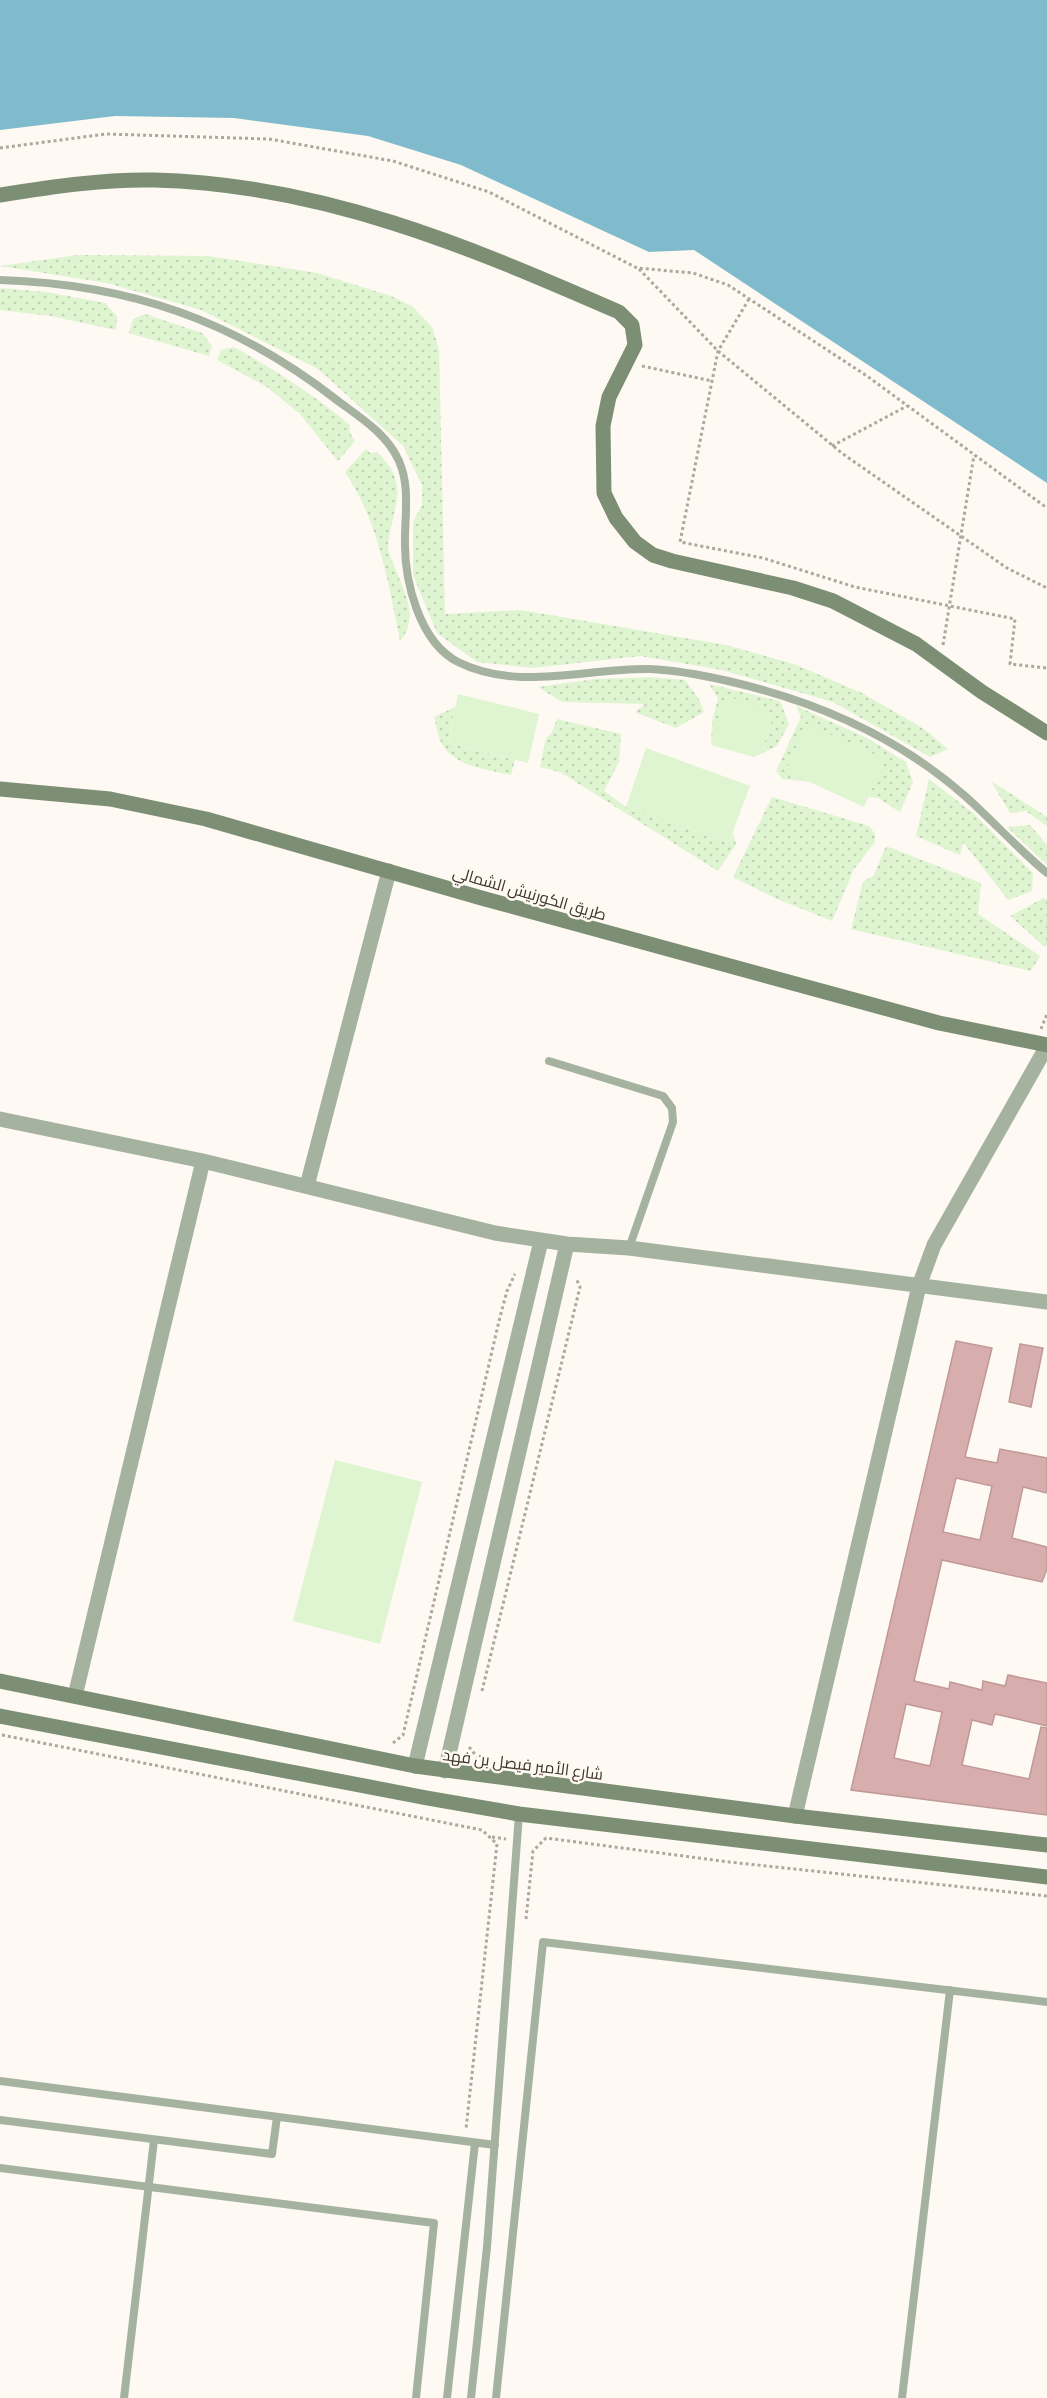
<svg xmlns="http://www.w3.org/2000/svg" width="1047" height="2398" viewBox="0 0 1047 2398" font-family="Literata,Cairo,serif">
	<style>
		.park { fill: url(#park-dots) }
		.pitch { fill: #dff4d0 }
		.water { fill: #7fbbcc }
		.building { fill: #d7aead; stroke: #c09997; stroke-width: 1.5; fill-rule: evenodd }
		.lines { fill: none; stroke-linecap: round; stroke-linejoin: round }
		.path { stroke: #aea79f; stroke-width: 3; stroke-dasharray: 3 3; stroke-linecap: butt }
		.lane { stroke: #a5b2a0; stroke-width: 8 }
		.street { stroke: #a5b2a0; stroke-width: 15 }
		.secondary { stroke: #7c8f75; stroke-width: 15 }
		.labels { text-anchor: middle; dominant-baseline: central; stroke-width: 5; stroke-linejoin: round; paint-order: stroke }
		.street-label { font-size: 16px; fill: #3f3529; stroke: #fef9f3 }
	</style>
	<defs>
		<pattern id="park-dots" width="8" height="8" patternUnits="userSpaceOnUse" patternTransform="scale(1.5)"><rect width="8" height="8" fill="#dff4d0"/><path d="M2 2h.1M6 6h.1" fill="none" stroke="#c0d2b3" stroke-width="1.8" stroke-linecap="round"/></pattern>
	</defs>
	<rect width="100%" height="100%" fill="#fef9f3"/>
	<!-- park -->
	<path class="park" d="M78,255L209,256L317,273L391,296L412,306L432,327L439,349L445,614L521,610L726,645L794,664L862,693L924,729L948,749L930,757L833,702L722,670L640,656L533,668L477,662L437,633L413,575V522L422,505V485L403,446L318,369L201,310L107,283L0,266Z
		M0,288L47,292L105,303L117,316L116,330L51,316L0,310Z
		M145,314L202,333L212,346L209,356L129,333L133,319Z
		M234,347C275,370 314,395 350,425V433L355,441L338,461L300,414L267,387L217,360L221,350Z
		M366,449L370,453L377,452C404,478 399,493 391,528C390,533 388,540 388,546C388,551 391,558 393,563C403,590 421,616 400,641C388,581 379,523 345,472Z
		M650,677L685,680L699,699L704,712L676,728L635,712L645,704L562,702L538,687L595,679Z
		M709,684L780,701L789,724L777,746L754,757L756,750L762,751L772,719L726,696L711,745L712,722L718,698Z
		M796,706L865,737L906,762L913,782L900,812L878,798L868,797L885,759L786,771L811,782L782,779L776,771L801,717Z
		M455,707L448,743L515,760L511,775C487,769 451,767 440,740C437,733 436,724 434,717Z
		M557,719L621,734L619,762L604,791L626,807L729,842L733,833L736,844L718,871L560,772L540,767L546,738L551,734Z
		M929,779L973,813L1033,873L1032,891L1008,900L963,842L960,855L916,836Z
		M991,781L1047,817V826L1026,811L1010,813Z
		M772,797L869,826L875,834V842L854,869L832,921L777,899L733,877Z
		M1030,825L1047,845V865L1007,827Z
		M886,846L981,883L978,914L1040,956L1031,971L851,929L863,882L874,875Z
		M1044,898L1047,900V945L1045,947L1010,916Z"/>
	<!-- pitch -->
	<path class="pitch" d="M458,694L539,714L528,763L448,743Z
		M725,696L770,709L767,717L772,719L762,751L756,750L754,757L711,745Z
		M807,724L885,759L864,807L786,771Z
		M646,748L750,786L729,842L626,807Z
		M335,1460L422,1482L380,1644L293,1621Z"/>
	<!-- water -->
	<path class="water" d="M0,0H1047V483L694,250L649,252L461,165L368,136L234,118L115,116L0,130Z"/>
	<!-- building -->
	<path class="building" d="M956,1341L992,1348L965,1457L997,1463L1000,1449L1047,1458V1493L1023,1487L1012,1538L1047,1547V1569L1042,1582L942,1560L914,1681L949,1689L950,1682L982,1690L983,1681L1005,1686L1008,1675L1047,1683V1726L995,1714L992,1725L972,1720L962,1765L1029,1779L1041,1727L1047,1728V1815L851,1790ZM956,1478L992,1486L980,1540L943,1532ZM906,1704L942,1712L930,1766L894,1758Z
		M1020,1344L1043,1348L1031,1407L1009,1402Z"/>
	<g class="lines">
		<!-- path -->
		<path class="path" d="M0,148L106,134L269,139L393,161L489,192L637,268L693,273L728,285L867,376L1047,508
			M639,269L718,351L843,454L1007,568L1047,588
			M749,299L718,351L680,542L763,558L855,587L1015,619L1010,664L1047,668
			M642,366L712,381
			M832,446L907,406
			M943,645L974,455
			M1041,1029L1047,1014
			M482,1691L580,1287L576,1278
			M2,1735L482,1830L497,1844L466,2129
			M393,1743L403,1735L499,1321L507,1291L515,1274
			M469,1747L478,1758
			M492,1837L506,1839
			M526,1919L533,1851L546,1838L729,1862L1047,1896"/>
		<!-- lane -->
		<path class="lane" d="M0,280C130,284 236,321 338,401C361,418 387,434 399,461C410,486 405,513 405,540C404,580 419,642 458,662C518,692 586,668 649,669C676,670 702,675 728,681C815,701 897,736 965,796C993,821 1018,849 1047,873
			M549,1061L663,1096L672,1108L673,1122L629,1248
			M0,2081L495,2145
			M0,2120L272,2154L277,2117
			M0,2168L434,2223L416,2398
			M124,2398L154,2140
			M447,2398L475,2143
			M471,2398L487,2247L519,1814
			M496,2398L543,1942L1047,2002
			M902,2398L950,1990"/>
		<!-- street -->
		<path class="street" d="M0,1119L203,1161L495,1233L567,1244L629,1248L1047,1302
			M307,1186L389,871
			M75,1696L203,1161
			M415,1766L541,1241
			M445,1771L567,1244
			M795,1816L919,1286L934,1245L1047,1046"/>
		<!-- secondary -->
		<path class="secondary" d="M0,195C51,187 102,179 154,180C321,184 468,246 619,312L632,325L635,345L609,397L603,426L604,493L616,518L635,542L653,555L672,561L793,588L833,601L916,644L982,692L1047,733
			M0,789L110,799L206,819L485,899L939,1023L1047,1045
			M0,1681L415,1766L795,1816L1047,1845
			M0,1716L427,1798L519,1814L1047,1877"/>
	</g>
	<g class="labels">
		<!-- street labels -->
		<g class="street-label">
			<text transform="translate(530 892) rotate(16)">طريق الكورنيش الشمالي</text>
			<text transform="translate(523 1763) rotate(7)">شارع الأمير فيصل بن فهد</text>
		</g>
	</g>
</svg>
